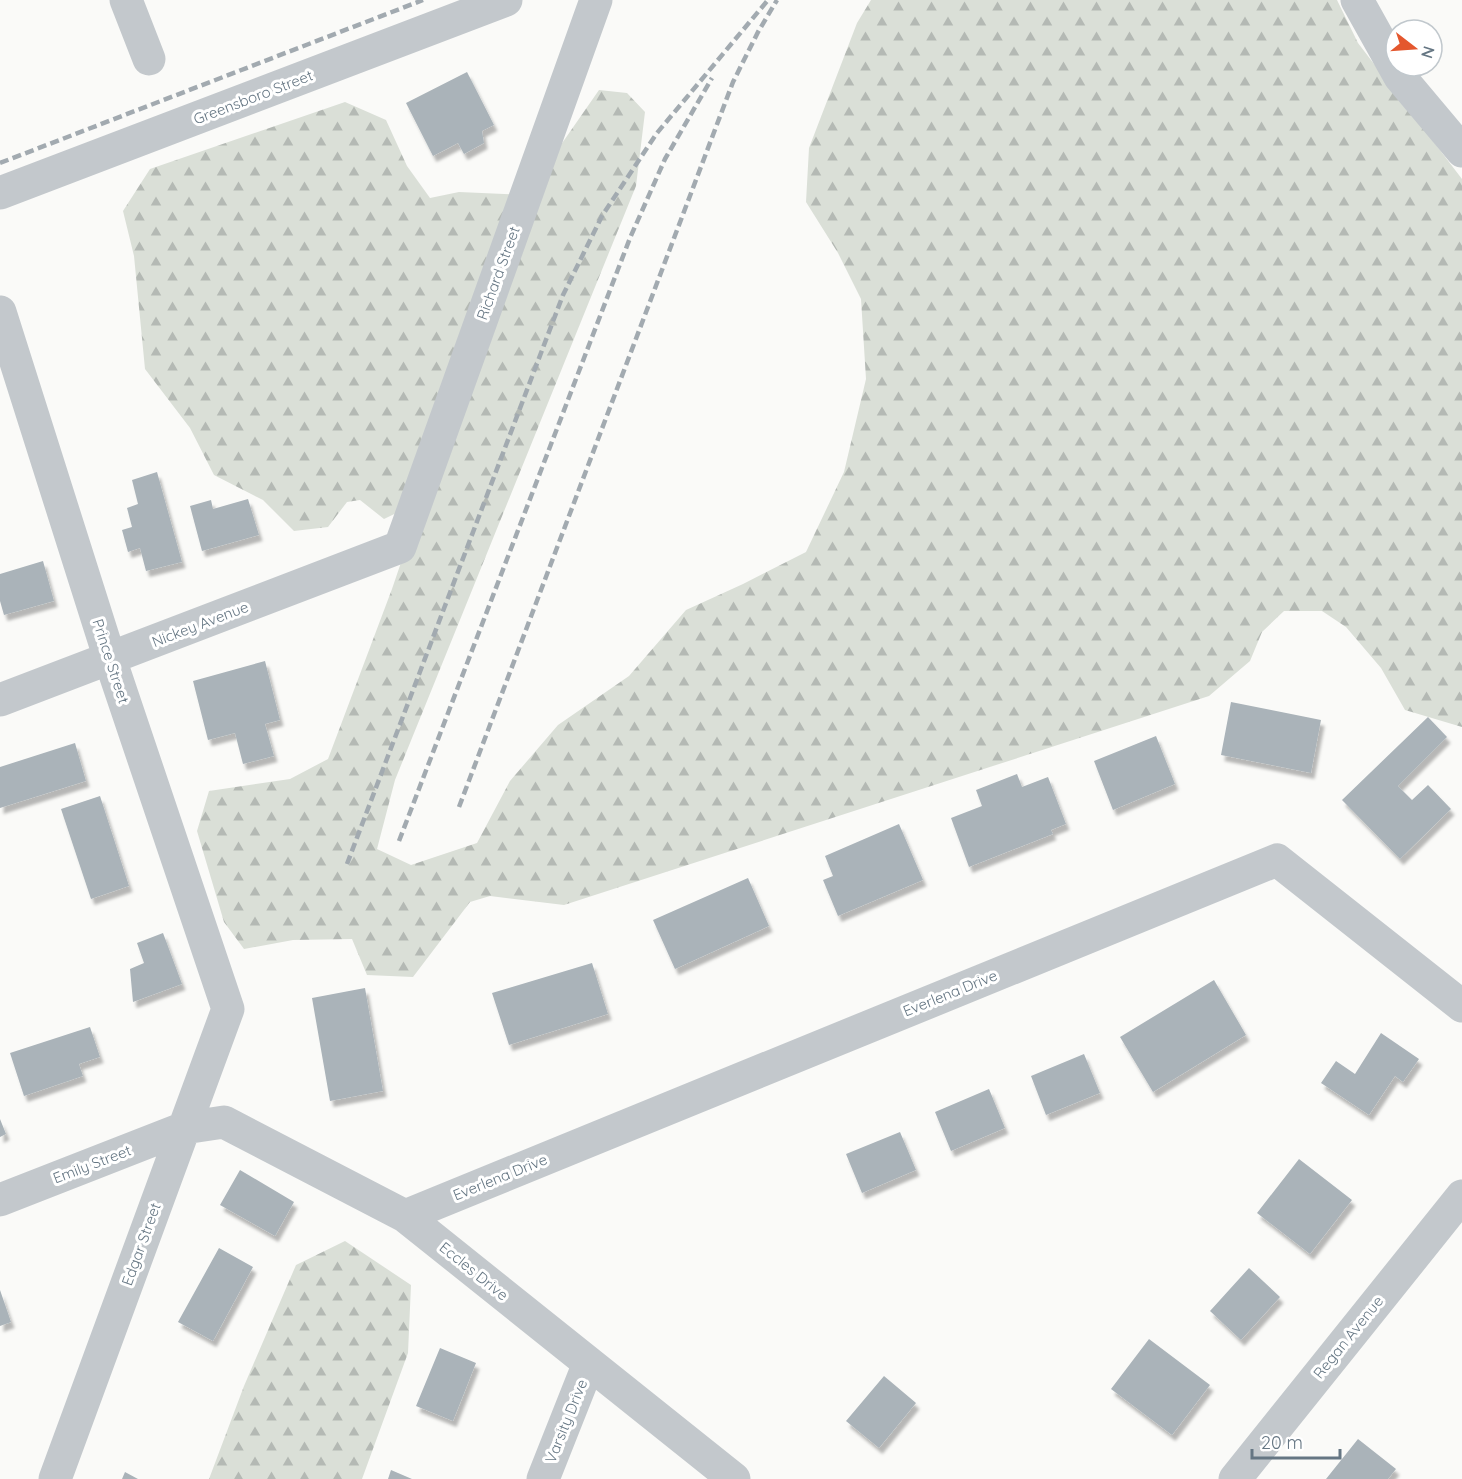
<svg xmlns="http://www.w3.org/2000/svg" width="1462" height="1479" viewBox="0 0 1462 1479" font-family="Quicksand,sans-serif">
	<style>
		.forest { fill: url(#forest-firs) }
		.building { fill: #aab3b9; filter: url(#shadow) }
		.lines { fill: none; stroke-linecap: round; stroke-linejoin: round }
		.minor { stroke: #c3c8cc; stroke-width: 33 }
		.rail { stroke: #a2aab0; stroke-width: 4.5; stroke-dasharray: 9 4.5; stroke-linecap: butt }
		.labels { text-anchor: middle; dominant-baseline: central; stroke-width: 6; stroke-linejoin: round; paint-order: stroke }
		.street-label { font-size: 15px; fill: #657683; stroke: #fff }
	</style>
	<defs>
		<pattern id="forest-firs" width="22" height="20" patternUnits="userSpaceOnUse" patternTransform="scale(1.5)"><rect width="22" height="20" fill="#dadfd7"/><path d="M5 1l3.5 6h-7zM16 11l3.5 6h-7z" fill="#b4b9b4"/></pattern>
		<filter id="shadow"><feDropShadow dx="3.5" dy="6" stdDeviation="1.5" flood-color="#0004"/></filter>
	</defs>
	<rect width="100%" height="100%" fill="#fafaf8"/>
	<!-- forest -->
	<path class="forest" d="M871,0H1337L1358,43L1462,179V727L1405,710L1381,668L1346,627L1322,611H1284L1262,632L1250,661L1209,696L564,905L490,896L470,902L413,977L367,975L352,939L293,940L244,949L224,922L197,831L209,791L290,779L328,759L392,589L508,248L415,504L384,519L360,500L347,502L328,527L294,531L263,500L214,475L190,428L145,369L134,256L123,211L150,169L345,102L386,120L407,166L430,198L459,192L526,195L599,90L627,93L645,112L636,186L395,780L377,849L411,865L477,843L510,781L558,725L629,676L686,610L743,584L806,552L844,472L866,379L861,299L838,253L806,202L809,148L857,23Z
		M345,1241L411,1285L408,1353L362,1479H209L244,1386L296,1265Z"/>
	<!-- building -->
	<path class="building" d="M467,72L494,125L482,131L484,143L464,154L458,143L433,156L406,103Z
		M157,472L182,562L146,571L140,548L128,552L122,530L132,527L127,508L138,504L132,480Z
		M248,499L259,535L202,551L190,506L211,500L213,509Z
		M43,561L54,601L4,615L0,601V574Z
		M265,661L280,720L265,724L274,756L243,764L235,733L208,740L193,681Z
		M1231,702L1321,720L1311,773L1221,755Z
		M1428,717L1447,737L1398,786L1412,800L1428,785L1451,809L1400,859L1342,800Z
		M1156,736L1175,784L1113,810L1094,761Z
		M75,743L86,781L0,808V767Z
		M1017,774L1022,787L1048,777L1066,824L1051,830L1053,834L969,867L951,818L982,806L976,790Z
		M100,796L129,886L91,899L61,809Z
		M899,824L923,880L838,916L823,880L833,876L825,856Z
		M748,878L769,926L675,969L653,920Z
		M163,933L182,984L133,1002L130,969L144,963L137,943Z
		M592,963L608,1014L509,1045L492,993Z
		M1214,980L1246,1035L1153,1092L1120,1037Z
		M365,988L383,1091L330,1101L312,998Z
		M90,1027L100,1057L79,1064L83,1076L24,1096L10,1053Z
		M1381,1033L1419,1059L1403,1082L1395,1076L1369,1115L1321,1083L1336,1061L1355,1074Z
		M1084,1054L1100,1093L1046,1115L1031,1076Z
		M989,1089L1005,1128L951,1151L935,1112Z
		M0,1119L6,1134L0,1137Z
		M900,1132L916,1170L862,1193L846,1154Z
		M1299,1159L1352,1200L1310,1254L1257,1213Z
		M240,1170L294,1202L275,1236L220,1205Z
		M219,1248L253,1267L213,1341L178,1322Z
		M1249,1268L1280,1297L1241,1340L1210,1311Z
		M0,1290L11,1322L0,1326Z
		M1149,1339L1210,1385L1172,1435L1111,1389Z
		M440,1348L476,1363L453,1421L416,1406Z
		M884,1376L916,1403L879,1448L846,1421Z
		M1358,1439L1396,1469L1388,1479H1326Z
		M391,1470L412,1479H388Z
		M125,1472L138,1479H122Z"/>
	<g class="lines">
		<!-- minor -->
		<path class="minor" d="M126,0L149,59
			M1357,0L1400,77L1462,151
			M0,193L506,0
			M0,312L110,659L228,1009L55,1479
			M0,700L400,547L596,0
			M0,1200L184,1128L224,1122L405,1216L734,1479
			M405,1216L1277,860L1462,1006
			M543,1479L589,1363
			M1235,1479L1462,1196"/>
		<!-- rail -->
		<path class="rail" d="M0,163L423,0
			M459,807L733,82L758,32L777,0
			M399,841L630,238L665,159L712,78
			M347,864L563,295L602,216L657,133L768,0"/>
	</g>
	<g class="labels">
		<!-- street labels -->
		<g class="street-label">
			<text transform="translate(253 97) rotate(-21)">Greensboro Street</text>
			<text transform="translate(498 273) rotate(-70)">Richard Street</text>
			<text transform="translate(200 624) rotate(-21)">Nickey Avenue</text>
			<text transform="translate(111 661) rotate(72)">Prince Street</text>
			<text transform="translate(950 993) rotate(-22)">Everlena Drive</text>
			<text transform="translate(92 1164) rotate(-21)">Emily Street</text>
			<text transform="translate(500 1177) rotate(-22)">Everlena Drive</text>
			<text transform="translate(141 1244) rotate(-70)">Edgar Street</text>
			<text transform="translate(474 1271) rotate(39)">Eccles Drive</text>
			<text transform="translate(1348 1337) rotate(-51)">Regan Avenue</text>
			<text transform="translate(566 1421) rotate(-68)">Varsity Drive</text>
		</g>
	</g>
	<!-- north arrow -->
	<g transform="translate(1414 48) rotate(107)"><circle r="28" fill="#ffffff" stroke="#c1c8cd" stroke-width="1.5"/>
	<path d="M0-4.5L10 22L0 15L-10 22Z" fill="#e4572e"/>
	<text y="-9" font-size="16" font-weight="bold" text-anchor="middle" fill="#657683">N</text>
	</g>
	<!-- scale -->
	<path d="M1252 1449v9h88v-9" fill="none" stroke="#657683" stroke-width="3"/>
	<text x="1261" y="1449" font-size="18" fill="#657683" stroke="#ffffff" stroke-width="4.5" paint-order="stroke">20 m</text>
</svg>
